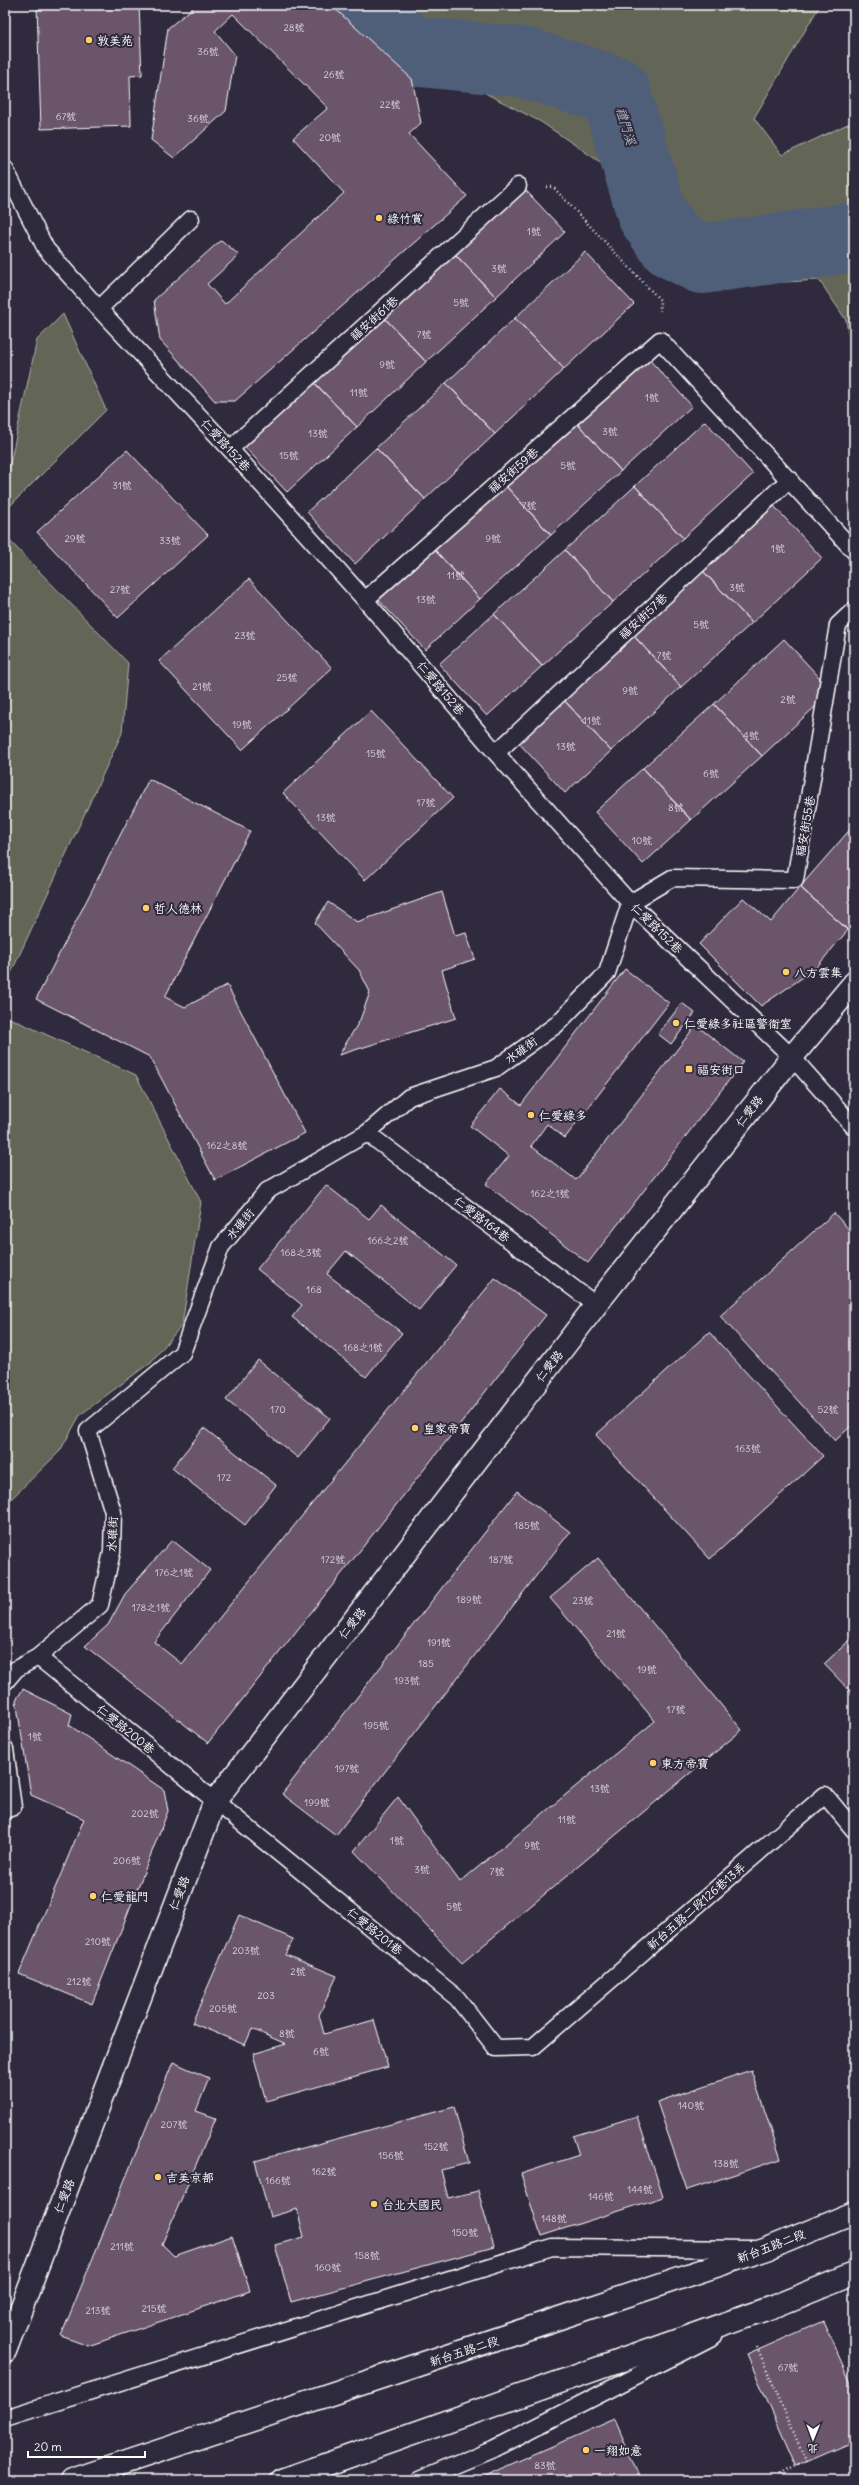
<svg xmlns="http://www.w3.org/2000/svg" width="859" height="2485" viewBox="0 0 859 2485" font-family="Delius,'LXGW WenKai TC',sans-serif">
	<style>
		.green { fill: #646557; stroke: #b2b2ab }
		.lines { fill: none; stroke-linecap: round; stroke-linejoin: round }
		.river { stroke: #505e79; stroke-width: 70 }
		.building { fill: #6a556a; stroke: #fff }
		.service-casing { stroke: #fff; stroke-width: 19 }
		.minor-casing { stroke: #fff; stroke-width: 25 }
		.primary-casing { stroke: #fff; stroke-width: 25 }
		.path { stroke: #fff; stroke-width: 2.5; stroke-dasharray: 1 3; stroke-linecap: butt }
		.service { stroke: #2f2a3d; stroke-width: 16 }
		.minor { stroke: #2f2a3d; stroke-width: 22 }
		.primary { stroke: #2f2a3d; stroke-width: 22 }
		.poi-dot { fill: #ffd166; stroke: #2f2a3d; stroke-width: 1.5 }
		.labels { text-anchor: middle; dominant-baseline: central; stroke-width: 4; stroke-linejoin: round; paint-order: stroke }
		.number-label { font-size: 10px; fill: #dad4da }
		.poi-label { font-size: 12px; fill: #fff; stroke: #2f2a3d; text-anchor: start }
		.street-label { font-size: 12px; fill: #fff; stroke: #2f2a3d }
		.water-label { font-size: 13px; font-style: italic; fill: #b0b7c3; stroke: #2f2a3d }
	</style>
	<rect width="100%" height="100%" fill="#2f2a3d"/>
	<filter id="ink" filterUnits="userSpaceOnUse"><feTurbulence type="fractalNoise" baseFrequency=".025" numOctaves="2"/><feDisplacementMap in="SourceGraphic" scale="8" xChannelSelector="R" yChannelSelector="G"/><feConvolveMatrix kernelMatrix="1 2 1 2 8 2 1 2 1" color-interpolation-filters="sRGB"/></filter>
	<g filter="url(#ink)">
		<!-- green -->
		<path class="green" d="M405,5H820L754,118L782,155L854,121V372L846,320L819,280L752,284L694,282L652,248L600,162L541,122L485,93Z
			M63,314L106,410L5,511V472L8,473L37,340Z
			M5,536L128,663L122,733L5,986Z
			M5,1016L136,1075L201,1202L182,1325L151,1362L80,1415L60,1451L5,1505Z"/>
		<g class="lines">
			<!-- river -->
			<path class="river" d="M358,5L410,51L523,62L615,91L652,214L673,244L702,259L854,237"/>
		</g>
		<!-- building -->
		<path class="building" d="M37,5H139L142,75L130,76L131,126L41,129Z
			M192,5H331L412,79L421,123L409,134L467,196L235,401H215L160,340L154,300L221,240L239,255L207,284L225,304L344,193L293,138L328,108L233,14L215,31L235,55L226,111L174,158L151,140L168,28L194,7Z
			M517,181L565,232L496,297L447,246Z
			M447,246L496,297L426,362L378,311Z
			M585,252L634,304L564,369L515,318Z
			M378,311L426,362L357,427L308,376Z
			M515,318L564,369L495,434L446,383Z
			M644,354L692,406L621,471L573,419Z
			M308,376L357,427L287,492L239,441Z
			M446,383L495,434L425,499L376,448Z
			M573,419L621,471L551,535L503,483Z
			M705,421L753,474L683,538L635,486Z
			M376,448L425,499L355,564L307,512Z
			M127,450L208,535L118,618L37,532Z
			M503,483L551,535L480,599L432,547Z
			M635,486L683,538L613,602L565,550Z
			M774,506L822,558L752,623L703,571Z
			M432,547L480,599L425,650L377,598Z
			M565,550L613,602L542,666L494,614Z
			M703,571L752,623L681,687L633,635Z
			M249,579L332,668L242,750L159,661Z
			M494,614L542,666L487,716L439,664Z
			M633,635L681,687L611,751L563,699Z
			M784,639L832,691L762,756L714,704Z
			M563,699L611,751L565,793L517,741Z
			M714,704L762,756L691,820L643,768Z
			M371,711L453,798L365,880L283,793Z
			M643,768L691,820L643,864L595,812Z
			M149,779L250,831L165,997L185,1007L227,985L305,1133L215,1180L150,1057L36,999Z
			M854,825V923L848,930L800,887Z
			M800,887L848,930L815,969L761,1006L699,944L743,898L771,922Z
			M442,892L455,936L466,933L475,959L442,970L456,1018L339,1055L360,1020L370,992L359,970L315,923L328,902L357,922Z
			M625,969L669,1003L565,1138L547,1124L531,1146L576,1180L696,1025L743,1062L588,1263L486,1184L509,1156L470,1126L500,1089L521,1105Z
			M682,1003L695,1013L671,1044L658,1034Z
			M326,1185L369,1219L381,1205L456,1265L419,1310L346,1251L327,1274L402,1333L366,1377L292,1317L302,1305L257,1269Z
			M834,1213L854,1235V1423L835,1441L720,1316Z
			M495,1278L546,1315L208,1743L85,1646L108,1625L125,1594L172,1540L210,1570L154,1642L182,1664Z
			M709,1332L823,1456L710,1559L596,1435Z
			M258,1360L330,1418L298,1458L226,1400Z
			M204,1428L276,1485L245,1525L172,1468Z
			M517,1491L570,1532L336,1835L282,1794Z
			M598,1558L742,1730L462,1963L354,1851L398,1797L460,1882L655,1721L550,1598Z
			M854,1636V1695L824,1664Z
			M23,1689L72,1714L69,1725L164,1790L168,1811L92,2004L19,1974L84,1819L31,1795L16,1700Z
			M239,1915L293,1939L286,1955L337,1976L319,2015L324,2034L374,2020L388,2067L266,2101L253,2054L286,2044L252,2029L245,2045L192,2023Z
			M173,2062L209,2078L196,2111L216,2118L162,2244L174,2256L232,2236L250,2291L88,2346L61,2336Z
			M751,2070L781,2159L687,2190L657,2102Z
			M454,2107L469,2163L441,2170L448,2198L478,2191L494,2247L291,2302L275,2245L304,2237L297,2209L270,2217L255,2161Z
			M637,2116L663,2197L541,2236L521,2174L579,2155L573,2136Z
			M823,2321L854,2390V2441L796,2466L747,2355Z
			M614,2419L641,2480H475Z"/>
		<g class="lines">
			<defs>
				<path id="service" d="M5,169L46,249L99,309
					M191,219L99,309L230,449L365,600L496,753L630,903L792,1057L854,1127
					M230,449L518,186
					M365,600L660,340L854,551
					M496,753L790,479
					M367,1133L596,1305
					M38,1657L457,1998L496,2048L533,2047L825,1795L854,1830
					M5,1682L16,1669L38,1657L100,1605L112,1552L113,1512L88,1431L182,1353L221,1247L267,1191L367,1133L409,1097L496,1068L556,1025L607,973L630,903L672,878L795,880L838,625L854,610
					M5,1749L13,1807L5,1810
					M5,2418L552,2247L754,2249
					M419,2480L493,2449L714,2336"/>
				<path id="minor" d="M5,2351L215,1801L596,1305L792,1057L854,983"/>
				<path id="primary" d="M72,2480L767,2249L854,2213
					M282,2480L775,2306L854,2274"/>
			</defs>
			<!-- service casing -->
			<use href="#service" class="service-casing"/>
			<!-- minor casing -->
			<use href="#minor" class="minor-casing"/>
			<!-- primary casing -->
			<use href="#primary" class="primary-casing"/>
			<!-- path -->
			<path class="path" d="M547,187H553L660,300V311
				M757,2347L806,2461L781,2474L784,2480"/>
			<!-- service -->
			<use href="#service" class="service"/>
			<!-- minor -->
			<use href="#minor" class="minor"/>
			<!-- primary -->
			<use href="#primary" class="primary"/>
		</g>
	</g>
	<!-- markers -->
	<g class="poi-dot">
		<circle cx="89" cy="40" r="4"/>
		<circle cx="379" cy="218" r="4"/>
		<circle cx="146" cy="908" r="4"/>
		<circle cx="786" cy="972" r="4"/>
		<circle cx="676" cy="1023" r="4"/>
		<rect x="685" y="1065" width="8" height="8" rx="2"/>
		<circle cx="531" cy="1115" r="4"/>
		<circle cx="415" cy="1428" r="4"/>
		<circle cx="653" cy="1763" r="4"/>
		<circle cx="93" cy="1896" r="4"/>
		<circle cx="158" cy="2177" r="4"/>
		<circle cx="374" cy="2204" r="4"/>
		<circle cx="586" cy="2450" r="4"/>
	</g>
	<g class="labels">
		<!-- number labels -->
		<g class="number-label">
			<text x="294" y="27">28號</text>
			<text x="208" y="51">36號</text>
			<text x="334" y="74">26號</text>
			<text x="390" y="104">22號</text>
			<text x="66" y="116">67號</text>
			<text x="198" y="118">36號</text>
			<text x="330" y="137">20號</text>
			<text x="534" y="231">1號</text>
			<text x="499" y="268">3號</text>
			<text x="461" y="302">5號</text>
			<text x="424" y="334">7號</text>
			<text x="387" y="364">9號</text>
			<text x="359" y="392">11號</text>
			<text x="652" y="397">1號</text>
			<text x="610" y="431">3號</text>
			<text x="318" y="433">13號</text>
			<text x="289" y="455">15號</text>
			<text x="568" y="465">5號</text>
			<text x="122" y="485">31號</text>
			<text x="529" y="505">7號</text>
			<text x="75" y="538">29號</text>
			<text x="493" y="538">9號</text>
			<text x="170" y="540">33號</text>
			<text x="778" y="548">1號</text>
			<text x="456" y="575">11號</text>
			<text x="737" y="587">3號</text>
			<text x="120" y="589">27號</text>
			<text x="426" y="599">13號</text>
			<text x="701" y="624">5號</text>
			<text x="245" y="635">23號</text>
			<text x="664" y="655">7號</text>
			<text x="287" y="677">25號</text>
			<text x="202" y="686">21號</text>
			<text x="630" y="690">9號</text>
			<text x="788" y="699">2號</text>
			<text x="592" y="720">11號</text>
			<text x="242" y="724">19號</text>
			<text x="751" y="735">4號</text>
			<text x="566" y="746">13號</text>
			<text x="376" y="753">15號</text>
			<text x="711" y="773">6號</text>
			<text x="426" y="802">17號</text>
			<text x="676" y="807">8號</text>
			<text x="326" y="817">13號</text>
			<text x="642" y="840">10號</text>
			<text x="227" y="1145">162之8號</text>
			<text x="550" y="1193">162之1號</text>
			<text x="388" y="1240">166之2號</text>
			<text x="301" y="1252">168之3號</text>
			<text x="314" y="1289">168</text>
			<text x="363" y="1347">168之1號</text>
			<text x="278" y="1409">170</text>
			<text x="828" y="1409">52號</text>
			<text x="748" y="1448">163號</text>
			<text x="224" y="1477">172</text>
			<text x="527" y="1525">185號</text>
			<text x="333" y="1559">172號</text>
			<text x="501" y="1559">187號</text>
			<text x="174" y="1572">176之1號</text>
			<text x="469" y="1599">189號</text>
			<text x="583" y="1600">23號</text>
			<text x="151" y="1607">178之1號</text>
			<text x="616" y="1633">21號</text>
			<text x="439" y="1642">191號</text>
			<text x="426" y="1663">185</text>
			<text x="647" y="1669">19號</text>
			<text x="407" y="1680">193號</text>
			<text x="676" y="1709">17號</text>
			<text x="376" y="1725">195號</text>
			<text x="35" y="1736">1號</text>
			<text x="347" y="1768">197號</text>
			<text x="600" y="1788">13號</text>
			<text x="317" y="1802">199號</text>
			<text x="145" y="1813">202號</text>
			<text x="567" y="1819">11號</text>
			<text x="397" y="1840">1號</text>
			<text x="532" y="1845">9號</text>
			<text x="127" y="1860">206號</text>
			<text x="422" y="1869">3號</text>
			<text x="497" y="1871">7號</text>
			<text x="454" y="1906">5號</text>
			<text x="98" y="1941">210號</text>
			<text x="246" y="1950">203號</text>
			<text x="298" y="1971">2號</text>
			<text x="79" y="1981">212號</text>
			<text x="266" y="1995">203</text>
			<text x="223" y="2008">205號</text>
			<text x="287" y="2033">8號</text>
			<text x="321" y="2051">6號</text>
			<text x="691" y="2105">140號</text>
			<text x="174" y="2124">207號</text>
			<text x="436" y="2146">152號</text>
			<text x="391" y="2155">156號</text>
			<text x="726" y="2163">138號</text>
			<text x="324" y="2171">162號</text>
			<text x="278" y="2180">166號</text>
			<text x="640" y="2189">144號</text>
			<text x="601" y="2196">146號</text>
			<text x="554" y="2218">148號</text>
			<text x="465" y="2232">150號</text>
			<text x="122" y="2246">211號</text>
			<text x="367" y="2255">158號</text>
			<text x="328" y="2267">160號</text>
			<text x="154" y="2308">215號</text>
			<text x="98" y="2310">213號</text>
			<text x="788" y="2367">67號</text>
			<text x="545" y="2465">83號</text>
		</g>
		<!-- poi labels -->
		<g class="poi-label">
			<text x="97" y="40">敦美苑</text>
			<text x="387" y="218">綠竹賞</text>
			<text x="154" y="908">哲人德林</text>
			<text x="794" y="972">八方雲集</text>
			<text x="684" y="1023">仁愛綠多社區警衛室</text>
			<text x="697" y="1069">福安街口</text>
			<text x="539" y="1115">仁愛綠多</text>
			<text x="423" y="1428">皇家帝寶</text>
			<text x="661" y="1763">東方帝寶</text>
			<text x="101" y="1896">仁愛龍門</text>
			<text x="166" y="2177">吉美京都</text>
			<text x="382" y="2204">台北大國民</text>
			<text x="594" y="2450">一翔如意</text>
		</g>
		<!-- street labels -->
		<g class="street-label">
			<text transform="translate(374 318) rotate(-42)">福安街61巷</text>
			<text transform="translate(226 445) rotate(47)">仁愛路152巷</text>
			<text transform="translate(513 470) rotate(-41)">福安街59巷</text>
			<text transform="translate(643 616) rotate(-43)">福安街57巷</text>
			<text transform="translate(441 688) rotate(50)">仁愛路152巷</text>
			<text transform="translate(805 826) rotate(-80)">福安街55巷</text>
			<text transform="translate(657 928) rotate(44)">仁愛路152巷</text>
			<text transform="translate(521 1050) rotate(-36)">水碓街</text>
			<text transform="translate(749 1111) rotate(-52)">仁愛路</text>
			<text transform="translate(482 1219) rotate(37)">仁愛路164巷</text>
			<text transform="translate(240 1224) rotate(-50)">水碓街</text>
			<text transform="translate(549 1366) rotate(-52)">仁愛路</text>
			<text transform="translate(112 1534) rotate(-88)">水碓街</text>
			<text transform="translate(352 1623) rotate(-52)">仁愛路</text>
			<text transform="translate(126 1729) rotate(39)">仁愛路200巷</text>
			<text transform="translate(179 1893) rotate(-69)">仁愛路</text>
			<text transform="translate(696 1906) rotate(-41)">新台五路二段126巷13弄</text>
			<text transform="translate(375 1931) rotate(39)">仁愛路201巷</text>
			<text transform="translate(64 2196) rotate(-69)">仁愛路</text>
			<text transform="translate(771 2246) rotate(-21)">新台五路二段</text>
			<text transform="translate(464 2351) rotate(-18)">新台五路二段</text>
		</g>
		<!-- water labels -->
		<g class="water-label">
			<text transform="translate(626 126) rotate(73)">禮門溪</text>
		</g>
	</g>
	<!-- margin -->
	<rect width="859" height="2485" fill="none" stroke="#2f2a3d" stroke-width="20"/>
	<rect x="10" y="10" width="839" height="2465" fill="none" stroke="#fff" stroke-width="1.5" filter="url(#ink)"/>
	<!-- north arrow -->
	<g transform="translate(813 2439) rotate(181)" stroke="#2f2a3d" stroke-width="3" paint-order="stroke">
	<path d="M0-3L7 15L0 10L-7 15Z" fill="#ffffff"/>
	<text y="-6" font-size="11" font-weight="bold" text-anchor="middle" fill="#ffffff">北</text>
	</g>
	<!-- scale -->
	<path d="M28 2451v6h117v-6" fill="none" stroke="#ffffff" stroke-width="2"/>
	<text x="34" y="2451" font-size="12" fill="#ffffff" stroke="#2f2a3d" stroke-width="3" paint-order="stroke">20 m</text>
</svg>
